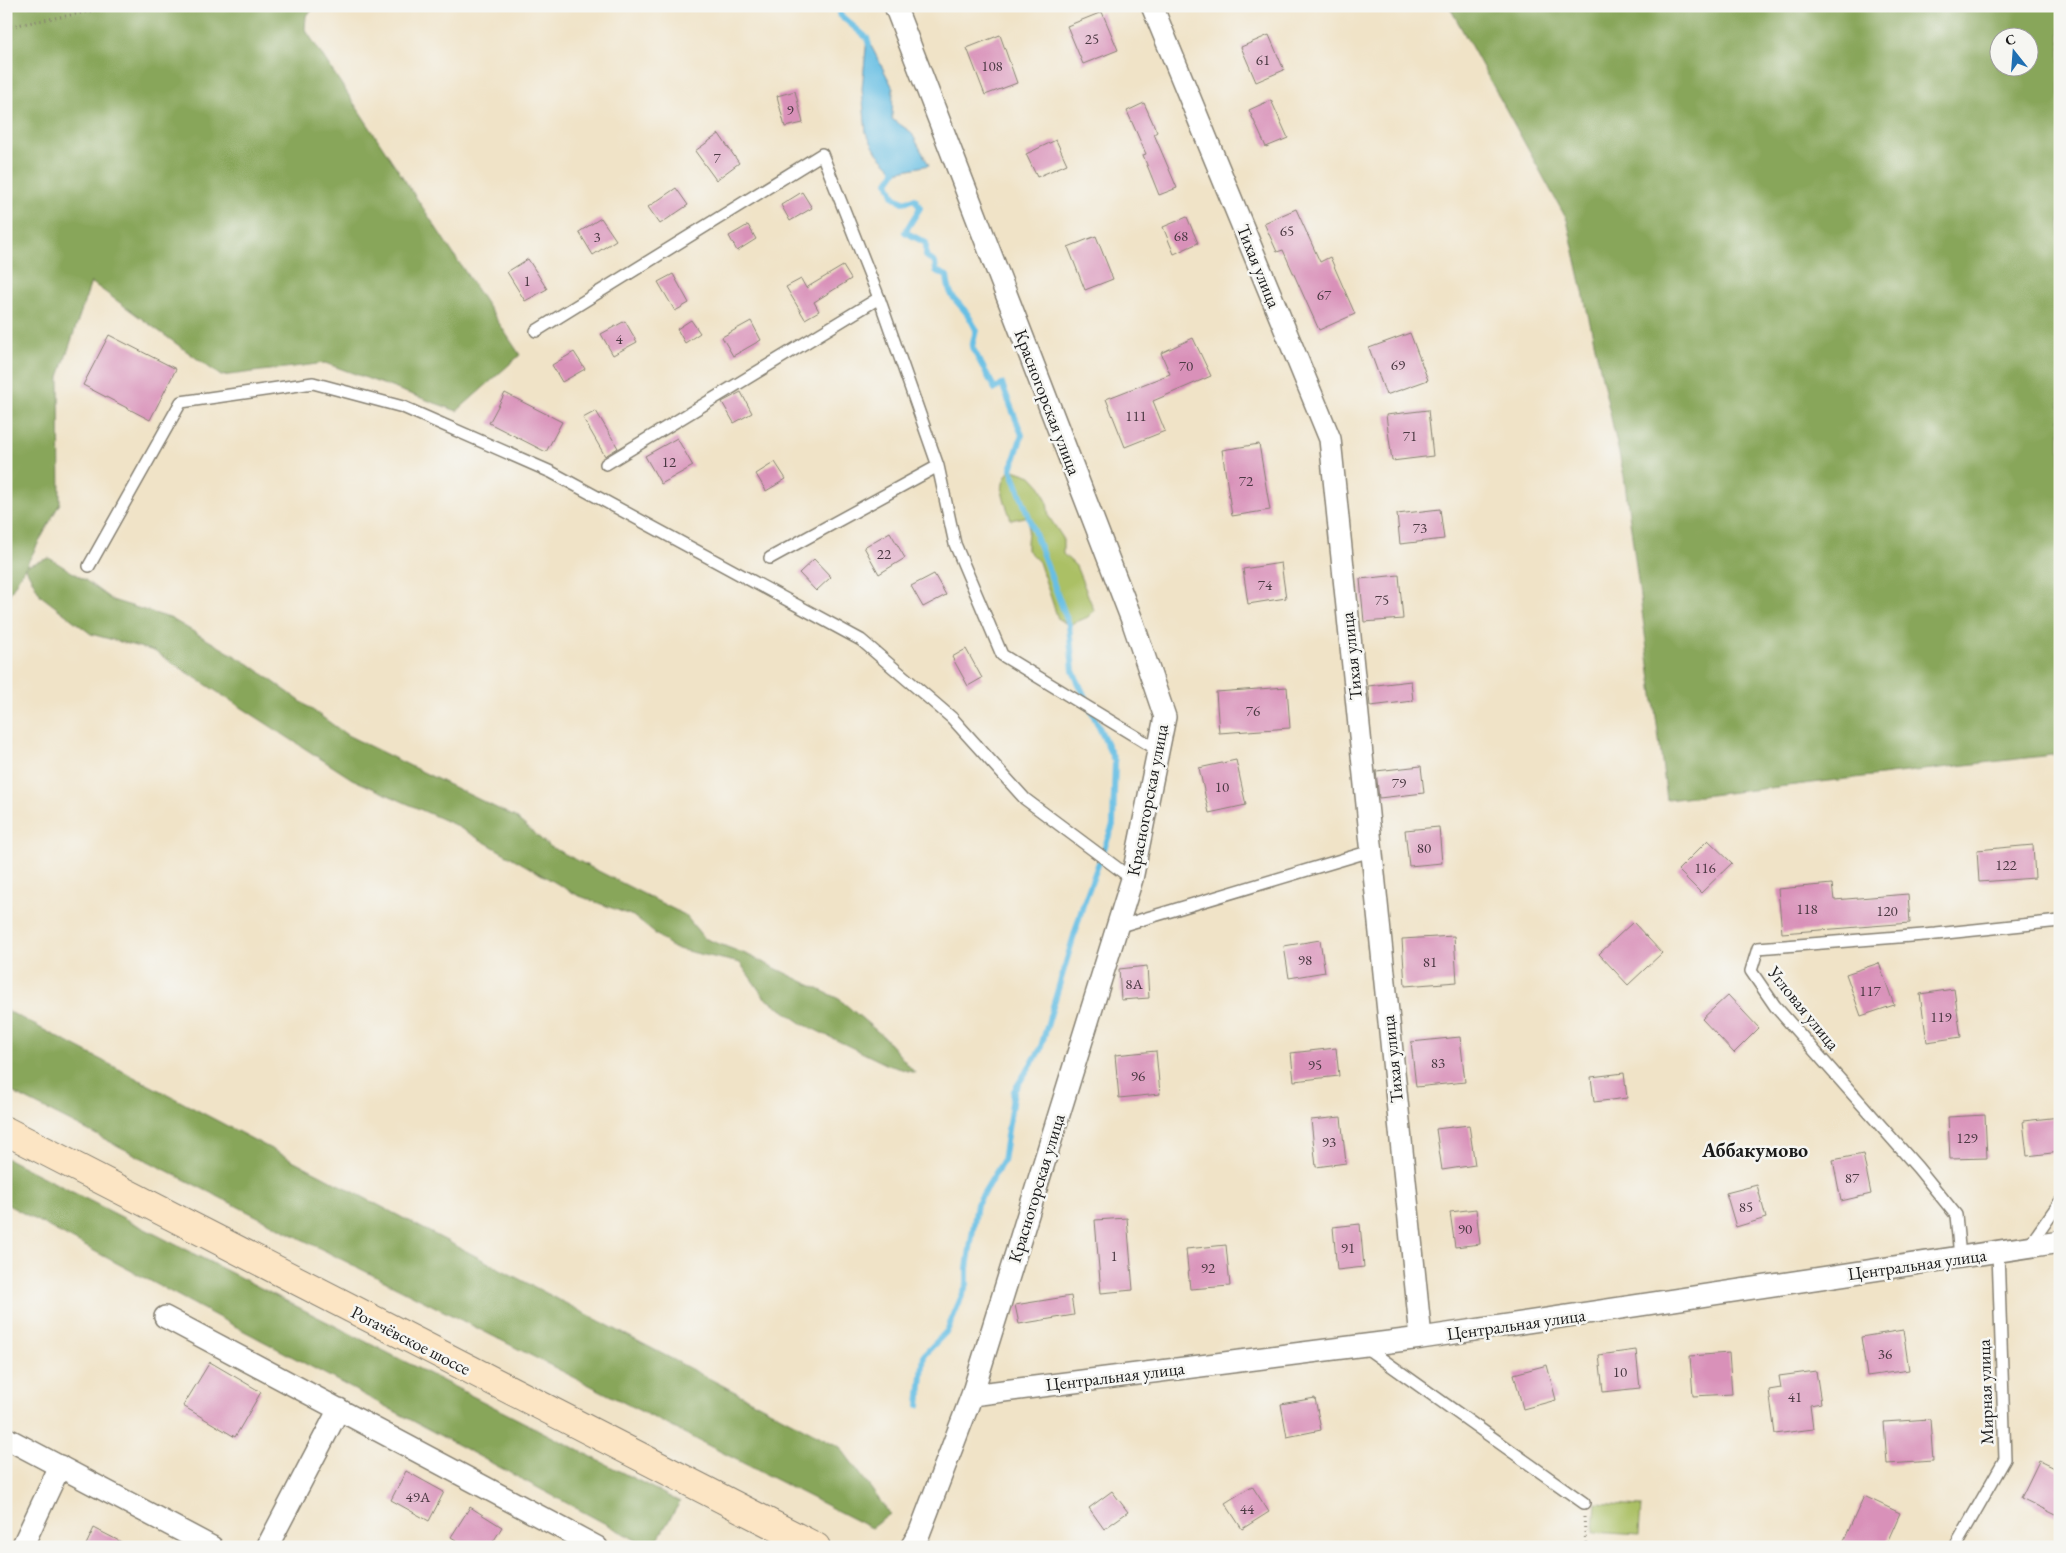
<svg xmlns="http://www.w3.org/2000/svg" width="2066" height="1553" viewBox="0 0 2066 1553" font-family="'EB Garamond',serif">
	<style>
		.green { fill: #abc065; stroke: #646e40 }
		.forest { fill: #88a65a; stroke: #52613b; fill-rule: evenodd }
		.water { fill: #67bfe4; stroke: #426e80 }
		.lines { fill: none; stroke-linecap: round; stroke-linejoin: round }
		.stream { stroke: #67bfe4; stroke-width: 6 }
		.building { fill: #d991b9 }
		.service-casing { stroke: #868072; stroke-width: 14 }
		.minor-casing { stroke: #868072; stroke-width: 24 }
		.secondary-casing { stroke: #868072; stroke-width: 30 }
		.path { stroke: #868072; stroke-width: 3; stroke-dasharray: 1 4; stroke-linecap: butt }
		.service { stroke: #fff; stroke-width: 11 }
		.minor { stroke: #fff; stroke-width: 21 }
		.secondary { stroke: #fce5c4; stroke-width: 28 }
		.labels { text-anchor: middle; dominant-baseline: central; stroke-width: 5; stroke-linejoin: round; paint-order: stroke }
		.number-label { font-size: 15px; fill: #4b3943 }
		.street-label { font-size: 18px; fill: #1c1c1c; stroke: #f6f6f2 }
		.quarter-label { font-size: 20px; font-weight: bold; fill: #1c1c1c; stroke: #f6f6f2 }
	</style>
	<rect width="100%" height="100%" fill="#f6f6f2"/>
	<filter id="ink" filterUnits="userSpaceOnUse"><feTurbulence type="fractalNoise" baseFrequency=".02" numOctaves="2"/><feDisplacementMap in="SourceGraphic" scale="10" xChannelSelector="R" yChannelSelector="G"/><feConvolveMatrix kernelMatrix="1 2 1 2 8 2 1 2 1" color-interpolation-filters="sRGB"/></filter>
	<filter id="wash" filterUnits="userSpaceOnUse"><feTurbulence type="fractalNoise" baseFrequency=".0096" numOctaves="4" result="noise"/><feDisplacementMap in="SourceGraphic" scale="20" xChannelSelector="R" yChannelSelector="G"/><feGaussianBlur stdDeviation="1.12" result="paint"/><feColorMatrix in="noise" values="0 0 0 0 0 0 0 0 0 0 0 0 0 0 0 0 0 1.4 0 .05"/><feComposite in="paint" operator="in"/></filter>
	<g filter="url(#wash)">
		<rect width="100%" height="100%" fill="#f0e3c7"/>
		<!-- green -->
		<path class="green" d="M1011,469L1031,476L1041,487L1047,502L1049,517L1063,538V554L1076,566L1094,610L1088,617L1069,625L1058,619L1039,562L1027,550C1026,538 1030,528 1029,516L1011,520C1005,499 995,488 1011,469Z
			M1596,1503L1641,1506L1639,1535L1594,1532Z"/>
		<!-- forest -->
		<path class="forest" d="M6,6H317L306,16L305,29L520,355L457,411L325,363L221,376L91,282L59,377L60,503L26,566L49,558L85,580L112,600L170,618L249,664L347,735L515,817L549,846L685,915L704,938L748,955L839,999L884,1037L915,1073L888,1065L803,1024L764,997L740,963L673,948L633,916L577,895L453,824L352,779L154,651L91,634L41,596L25,567L6,600Z
			M1449,6H2060V754L1667,800L1624,476L1567,220ZM1998,38H2028V68H1998Z
			M6,1010L840,1447L890,1514L871,1528L6,1089Z
			M6,1158L680,1502L653,1547H649L6,1204Z"/>
		<!-- water -->
		<path class="water" d="M867,38L893,88L892,119L911,132L929,165L895,172L877,153L866,133L862,89Z"/>
		<g class="lines">
			<!-- stream -->
			<path class="stream" d="M840,6V15L867,38L869,45
				M893,165L895,172L888,182L894,197L903,202L915,199L920,208L905,232L926,243V256L935,263L936,271L947,276C949,300 957,299 968,315C971,320 974,325 976,330L972,347L995,389L1002,384L1022,435L1011,469L1069,625L1073,671L1115,762L1113,825L1083,905L1040,1050L1014,1091L1003,1161L977,1204L967,1268V1284L947,1331L924,1355L919,1405"/>
		</g>
		<g id="blocks">
			<!-- building -->
			<path class="building" d="M1102,12L1118,50L1083,64L1067,26Z
				M1000,35L1017,83L985,95L967,48Z
				M1269,35L1284,70L1256,82L1241,47Z
				M795,91L803,123L785,127L777,96Z
				M1271,100L1288,138L1266,147L1249,110Z
				M1144,103L1157,132L1154,134L1177,188L1159,195L1143,155L1146,154L1127,111Z
				M719,134L739,163L716,180L695,151Z
				M1056,140L1067,164L1037,177L1026,154Z
				M676,188L688,205L660,224L648,207Z
				M802,192L812,208L790,221L781,205Z
				M1296,209L1320,262L1330,257L1355,314L1319,330L1283,250L1277,252L1264,223Z
				M1187,217L1198,243L1174,254L1163,227Z
				M601,218L616,240L593,255L579,232Z
				M748,225L756,239L737,251L729,236Z
				M1096,236L1113,279L1085,290L1068,247Z
				M528,259L547,289L525,301L507,272Z
				M843,266L851,279L814,302L819,311L805,319L786,287L801,279L806,288Z
				M673,274L689,303L675,311L658,282Z
				M691,320L700,333L685,343L677,329Z
				M625,321L637,342L613,355L601,334Z
				M751,321L761,340L733,356L722,337Z
				M1410,333L1428,380L1386,395L1369,348Z
				M109,335L176,369L150,420L83,385Z
				M1193,338L1211,376L1153,401L1165,431L1125,447L1106,399L1170,374L1161,353Z
				M574,352L585,369L562,382L552,365Z
				M741,392L752,413L734,423L722,402Z
				M505,393L562,422L546,452L489,423Z
				M1428,410L1433,456L1392,461L1386,415Z
				M596,411L618,448L605,456L583,418Z
				M677,438L693,466L661,484L645,456Z
				M1259,444L1270,510L1232,516L1222,450Z
				M775,462L786,479L766,491L756,474Z
				M1440,509L1444,539L1400,544L1397,514Z
				M890,532L905,558L879,574L864,547Z
				M814,559L831,577L816,591L799,573Z
				M1281,563L1286,598L1248,604L1243,569Z
				M934,574L946,595L923,607L911,586Z
				M1399,575L1403,619L1364,622L1360,579Z
				M966,649L982,678L968,686L952,657Z
				M1411,681L1413,701L1370,706L1368,686Z
				M1287,687L1290,728L1219,733L1216,692Z
				M1236,760L1246,805L1209,813L1199,768Z
				M1421,766L1424,793L1379,798L1376,771Z
				M1439,827L1442,863L1409,866L1405,830Z
				M1708,840L1732,863L1701,893L1678,870Z
				M2033,845L2035,878L1979,882L1977,850Z
				M1832,884L1834,900L1908,894L1910,923L1782,933L1778,889Z
				M1633,922L1662,953L1628,985L1599,954Z
				M1454,936L1457,982L1405,986L1402,939Z
				M1320,940L1325,972L1289,978L1284,946Z
				M1879,963L1894,1005L1861,1016L1846,974Z
				M1147,966L1149,998L1121,1000L1119,969Z
				M1954,989L1961,1037L1927,1042L1920,994Z
				M1728,995L1759,1028L1734,1053L1702,1019Z
				M1460,1037L1465,1082L1416,1087L1411,1042Z
				M1336,1048L1339,1076L1294,1081L1291,1053Z
				M1156,1051L1160,1094L1119,1098L1115,1055Z
				M1624,1073L1627,1098L1594,1102L1591,1077Z
				M1985,1115L1987,1158L1950,1159L1948,1117Z
				M1341,1117L1346,1163L1316,1167L1311,1120Z
				M2060,1117V1152L2027,1156L2023,1121Z
				M1469,1125L1475,1165L1442,1170L1436,1129Z
				M1863,1154L1871,1194L1841,1201L1833,1160Z
				M1757,1185L1766,1218L1736,1227L1726,1193Z
				M1476,1209L1480,1244L1455,1247L1450,1212Z
				M1127,1218L1133,1290L1101,1293L1095,1220Z
				M1360,1224L1364,1267L1337,1270L1333,1227Z
				M1226,1245L1230,1286L1190,1289L1186,1249Z
				M1071,1296L1074,1315L1019,1324L1015,1305Z
				M1903,1330L1909,1370L1867,1376L1861,1337Z
				M1636,1350L1640,1388L1603,1392L1599,1355Z
				M1729,1353L1732,1394L1693,1396L1690,1356Z
				M210,1362L261,1392L235,1437L183,1406Z
				M1547,1365L1556,1400L1523,1409L1514,1374Z
				M1816,1371L1821,1403L1810,1405L1813,1429L1775,1434L1769,1390L1781,1388L1779,1376Z
				M1315,1398L1321,1430L1287,1437L1281,1404Z
				M1930,1419L1933,1461L1887,1464L1884,1422Z
				M2039,1461L2060,1471V1506L2056,1515L2021,1498Z
				M406,1471L444,1492L429,1521L391,1500Z
				M1252,1486L1269,1512L1242,1529L1225,1503Z
				M1112,1491L1128,1512L1104,1529L1089,1508Z
				M1864,1496L1900,1513L1885,1547H1841Z
				M470,1507L502,1527L490,1547H467L451,1537Z
				M94,1528L131,1547H85Z"/>
		</g>
	</g>
	<g filter="url(#ink)">
		<use href="#blocks" fill-opacity="0" stroke="#868072" stroke-width="1"/>
		<g class="lines">
			<defs>
				<path id="service" d="M536,331L822,154L879,298L938,466L955,544L1002,655L1158,750
					M606,464L879,298
					M770,558L938,466
					M89,566L181,402L313,383L403,407L551,472L861,640L952,718L1025,799L1132,879
					M1117,927L1371,851
					M2029,1246L2060,1202
					M1960,1257L1956,1215L1918,1168L1775,1006L1751,971L1758,948L1936,934L2060,921
					M1365,1347L1584,1503
					M1955,1547L2005,1459L1998,1252"/>
				<path id="minor" d="M895,6L1132,620L1165,717L1132,879L972,1395L919,1534L911,1547
					M1152,6L1330,439L1421,1338
					M165,1317L597,1547
					M972,1395L1421,1338L2060,1242
					M6,1438L212,1547
					M22,1547L60,1466
					M267,1547L339,1409"/>
				<path id="secondary" d="M6,1131L816,1547"/>
			</defs>
			<!-- service casing -->
			<use href="#service" class="service-casing"/>
			<!-- minor casing -->
			<use href="#minor" class="minor-casing"/>
			<!-- secondary casing -->
			<use href="#secondary" class="secondary-casing"/>
			<!-- path -->
			<path class="path" d="M6,27L119,6
				M1584,1517L1586,1547"/>
			<!-- service -->
			<use href="#service" class="service"/>
			<!-- minor -->
			<use href="#minor" class="minor"/>
			<!-- secondary -->
			<use href="#secondary" class="secondary"/>
		</g>
	</g>
	<g class="labels">
		<!-- number labels -->
		<g class="number-label">
			<text x="1092" y="38">25</text>
			<text x="1263" y="59">61</text>
			<text x="992" y="65">108</text>
			<text x="790" y="109">9</text>
			<text x="717" y="157">7</text>
			<text x="1287" y="230">65</text>
			<text x="1181" y="235">68</text>
			<text x="597" y="236">3</text>
			<text x="527" y="280">1</text>
			<text x="1324" y="294">67</text>
			<text x="619" y="338">4</text>
			<text x="1398" y="364">69</text>
			<text x="1186" y="365">70</text>
			<text x="1136" y="415">111</text>
			<text x="1410" y="435">71</text>
			<text x="669" y="461">12</text>
			<text x="1246" y="480">72</text>
			<text x="1420" y="527">73</text>
			<text x="884" y="553">22</text>
			<text x="1265" y="584">74</text>
			<text x="1382" y="599">75</text>
			<text x="1253" y="710">76</text>
			<text x="1399" y="782">79</text>
			<text x="1222" y="786">10</text>
			<text x="1424" y="847">80</text>
			<text x="2006" y="864">122</text>
			<text x="1705" y="867">116</text>
			<text x="1807" y="908">118</text>
			<text x="1887" y="910">120</text>
			<text x="1305" y="959">98</text>
			<text x="1430" y="961">81</text>
			<text x="1134" y="983">8А</text>
			<text x="1870" y="990">117</text>
			<text x="1941" y="1016">119</text>
			<text x="1438" y="1062">83</text>
			<text x="1315" y="1064">95</text>
			<text x="1138" y="1075">96</text>
			<text x="1967" y="1137">129</text>
			<text x="1329" y="1141">93</text>
			<text x="1852" y="1177">87</text>
			<text x="1746" y="1206">85</text>
			<text x="1465" y="1228">90</text>
			<text x="1348" y="1247">91</text>
			<text x="1114" y="1255">1</text>
			<text x="1208" y="1267">92</text>
			<text x="1885" y="1353">36</text>
			<text x="1620" y="1371">10</text>
			<text x="1795" y="1396">41</text>
			<text x="418" y="1496">49А</text>
			<text x="1247" y="1508">44</text>
		</g>
		<!-- street labels -->
		<g class="street-label">
			<text transform="translate(1259 266) rotate(68)">Тихая улица</text>
			<text transform="translate(1048 402) rotate(69)">Красногорская улица</text>
			<text transform="translate(1351 656) rotate(-96)">Тихая улица</text>
			<text transform="translate(1147 800) rotate(-79)">Красногорская улица</text>
			<text transform="translate(1804 1008) rotate(51)">Угловая улица</text>
			<text transform="translate(1392 1059) rotate(-96)">Тихая улица</text>
			<text transform="translate(1036 1188) rotate(-73)">Красногорская улица</text>
			<text transform="translate(1917 1264) rotate(-8)">Центральная улица</text>
			<text transform="translate(1516 1324) rotate(-8)">Центральная улица</text>
			<text transform="translate(411 1340) rotate(27)">Рогачёвское шоссе</text>
			<text transform="translate(1115 1376) rotate(-7)">Центральная улица</text>
			<text transform="translate(1985 1392) rotate(-92)">Мирная улица</text>
		</g>
		<!-- quarter labels -->
		<g class="quarter-label">
			<text x="1755" y="1150">Аббакумово</text>
		</g>
	</g>
	<!-- margin -->
	<rect width="2066" height="1553" fill="none" stroke="#f6f6f2" stroke-width="25"/>
	<!-- north arrow -->
	<g transform="translate(2014 52) rotate(343)"><circle r="24" fill="#f6f6f2" stroke="#9f9f9c"/>
	<path d="M0-4L9 19L0 12L-9 19Z" fill="#1f6fb2"/>
	<text y="-8" font-size="14" font-weight="bold" text-anchor="middle" fill="#1c1c1c">С</text>
	</g>
</svg>
